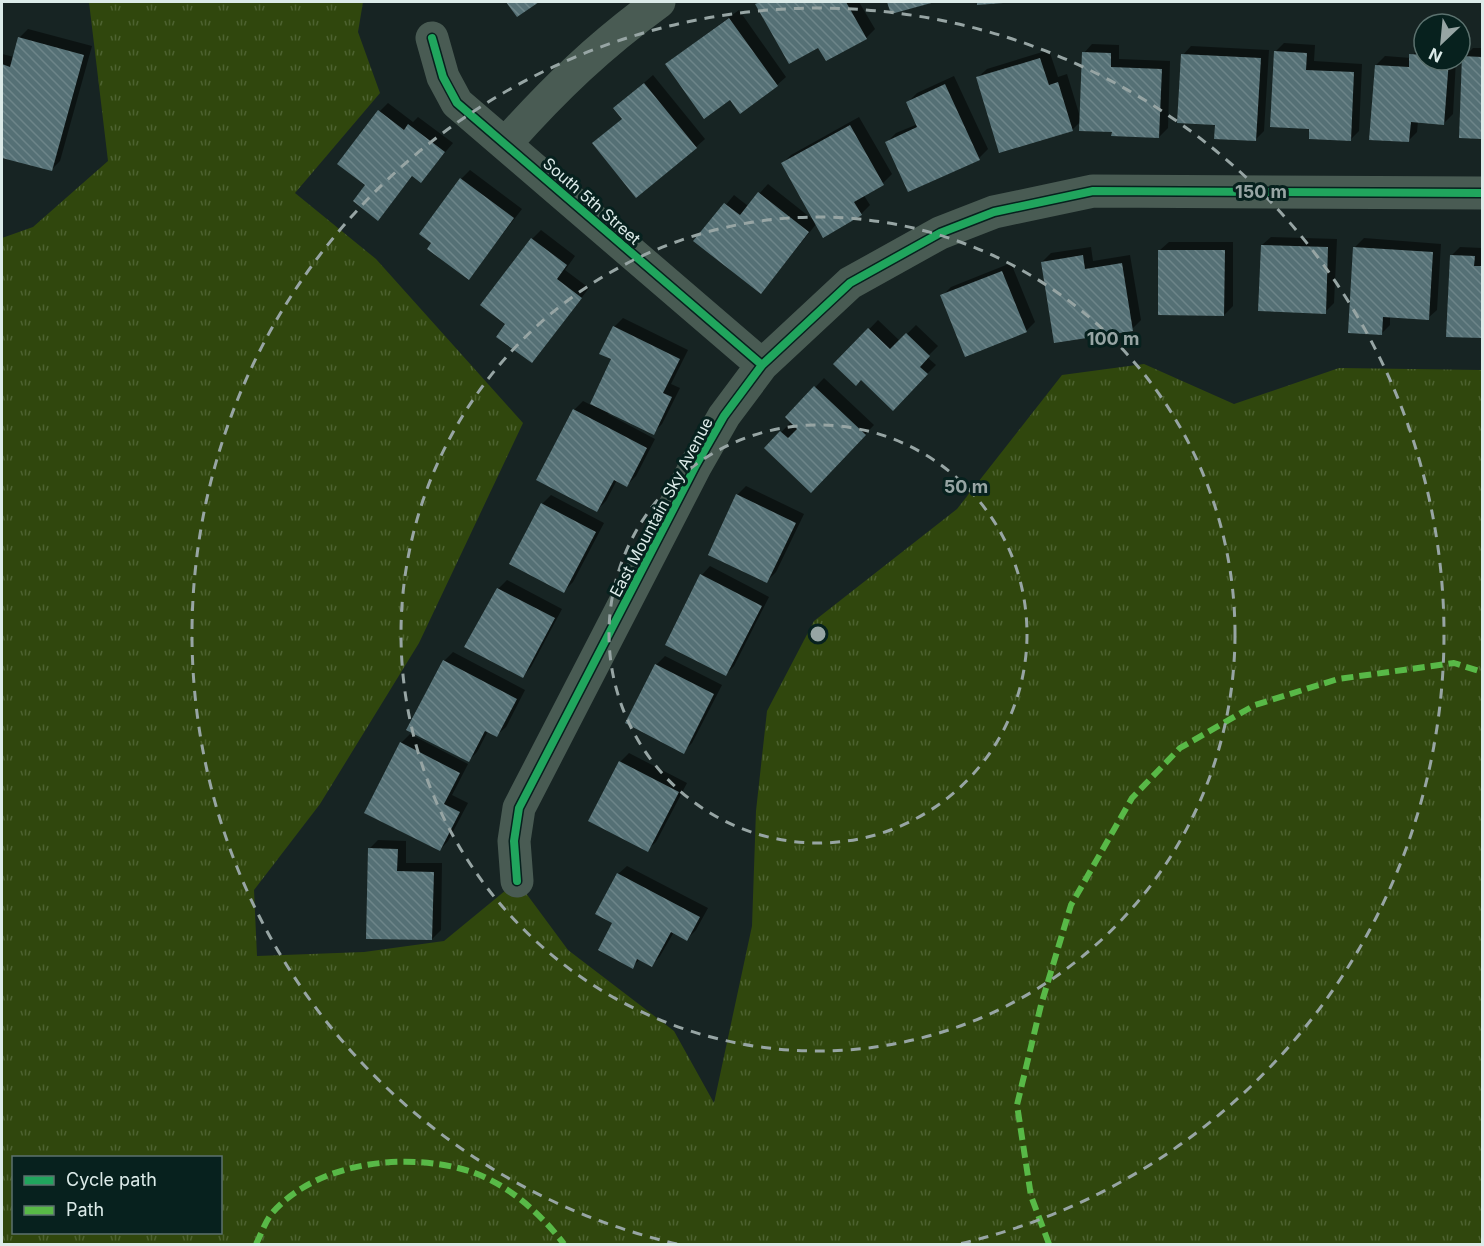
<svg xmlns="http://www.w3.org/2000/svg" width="1484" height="1246" viewBox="0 0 1484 1246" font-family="Inter,sans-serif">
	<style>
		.grass { fill: url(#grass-tufts); fill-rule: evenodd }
		.shadow { fill: #0007 }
		.building { fill: url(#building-back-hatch) }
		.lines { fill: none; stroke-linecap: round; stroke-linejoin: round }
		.minor { stroke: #495b53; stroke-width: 33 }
		.quiet { stroke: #58b947; stroke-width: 6; stroke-dasharray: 12 6; stroke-linecap: butt }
		.cycleway-casing { stroke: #07211e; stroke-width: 11 }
		.cycleway { stroke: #20a55d; stroke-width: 8 }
		.ring { fill: none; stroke: #97a5a4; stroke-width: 3; stroke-dasharray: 10 8 }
		.labels { text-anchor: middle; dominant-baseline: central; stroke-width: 6; stroke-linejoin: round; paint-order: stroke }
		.street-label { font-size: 16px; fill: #dcebe9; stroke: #07211e }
		.centre { fill: #97a5a4; stroke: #07211e; stroke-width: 3 }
		.ring-label { font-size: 18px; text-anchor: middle; font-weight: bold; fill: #97a5a4; stroke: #07211e; stroke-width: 6; stroke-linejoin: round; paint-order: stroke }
	</style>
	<defs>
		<pattern id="grass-tufts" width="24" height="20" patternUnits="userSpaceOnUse" patternTransform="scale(1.5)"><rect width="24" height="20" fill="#30470d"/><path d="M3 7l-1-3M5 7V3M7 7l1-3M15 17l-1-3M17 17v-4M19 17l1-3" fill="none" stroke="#4d6230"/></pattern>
		<pattern id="building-back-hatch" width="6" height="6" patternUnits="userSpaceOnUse" patternTransform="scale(1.5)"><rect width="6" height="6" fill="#557075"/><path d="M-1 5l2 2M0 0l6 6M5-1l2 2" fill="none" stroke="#6d8589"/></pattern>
	</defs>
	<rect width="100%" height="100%" fill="#172423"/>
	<!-- grass -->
	<path class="grass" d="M89,2H363L358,32L380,93L295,193L376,259L523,423L419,643L320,804L254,890L257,956L364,952L444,941L517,881L568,950L674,1031L714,1103L752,926L756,811L767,711L814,621L957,509L1062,375L1144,364L1234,404L1339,368L1482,370V1244H2V238L33,227L108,161ZM14,1158H220V1232H14Z"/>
	<!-- shadow -->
	<path class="shadow" d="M760,2H859L875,29L866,38L819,46L757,4Z
		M889,2H932L892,13Z
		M739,10L786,77L777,85L730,98L666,64Z
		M28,29L92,46L60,161L51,170L2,156V54L14,57L19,38Z
		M1284,43L1315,45L1314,61L1362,64L1359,131L1350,140L1311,127L1275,52Z
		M1092,44L1119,45V59L1170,61L1168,128L1159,137L1113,131L1081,121L1072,130L978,77L987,69L1049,50L1058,77L1067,74L1081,120L1084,53Z
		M1420,45L1424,46V60H1456L1453,114L1444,123L1418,121L1417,132L1408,141L1376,65L1385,56L1411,58Z
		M1191,46L1269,50L1264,131L1255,140L1216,124L1183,55Z
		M1473,48H1482V137L1461,136L1464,57Z
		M653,75L705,139L696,147L623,118L615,108Z
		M954,76L988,149L979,158L887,142L896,133L918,124L908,102L917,93Z
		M388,103L413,122L418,117L453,143L421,181L413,175L378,219L367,185L380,111Z
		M859,117L892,174L883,183L863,194L870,205L861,214L817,223L769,283L696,241L734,195L748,206L768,184L816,222L782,164L791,155Z
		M470,170L522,209L469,278L461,179Z
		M541,230L575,256L565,270L589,288L532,362L508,324L532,239Z
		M1271,237L1337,239L1334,303L1325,312L1262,245Z
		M1364,238L1441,244L1437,310L1428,318L1390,316V325L1381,334L1355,247Z
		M1169,242H1233V306L1224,315L1160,250Z
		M1091,247L1093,261L1130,255L1141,320L1132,329L1042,262L1051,253Z
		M1460,247L1482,248V337L1448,335L1451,256Z
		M1011,263L1035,322L1026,331L942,296L951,287Z
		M623,318L688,350L671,384L680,388L662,424L653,433L609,412L608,414L655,439L636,476L627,485L617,480L606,501L597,510L574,410L583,401L591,405L613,359L614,327Z
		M878,320L900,341L916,325L938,346L927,357L936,365L893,408L861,378L836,364Z
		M824,378L874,425L811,491L766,448L792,421L787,417Z
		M746,486L804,514L776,572L767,581L737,495Z
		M551,495L604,523L573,582L564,591L511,563L542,504Z
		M710,566L769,597L734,666L726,674L702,575Z
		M507,580L562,609L531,667L523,676L498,589Z
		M453,652L525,690L506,727L497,735L488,731L477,752L468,761L444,661Z
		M665,656L722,685L692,743L683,752L656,665Z
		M410,734L468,764L452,795L468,803L448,841L440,850L401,743Z
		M629,753L687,783L656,842L647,850L620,762Z
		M378,840L406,841V863H442L441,930L432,939L369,849Z
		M627,866L708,908L696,930L687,939L674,932L660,956L652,965L640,959L632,967L614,923L618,874Z"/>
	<!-- building -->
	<path class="building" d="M506,2H539L517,17Z
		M760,2H846L867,39L826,61L818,48L789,64L755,4Z
		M887,2H935L891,14Z
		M977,2H1003V3L977,5Z
		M729,18L778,86L740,114L730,100L704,119L665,64Z
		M18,37L84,55L52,171L2,158V64L10,67Z
		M1274,51L1307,53L1306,70L1354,72L1351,141L1309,139V129L1270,127Z
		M1082,52L1111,53V67L1162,69L1159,138L1111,136L1112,132L1079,131Z
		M1181,54L1261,58L1256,141L1214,139L1215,125L1177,123Z
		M1409,54L1424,55V60H1449L1444,125L1411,122L1409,142L1369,140L1375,65L1409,67Z
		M1462,56L1482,57V139L1459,138Z
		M1040,58L1049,85L1058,82L1073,131L999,153L976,77Z
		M644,83L697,148L636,198L592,143L622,119L613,108Z
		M945,84L980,160L908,192L885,142L917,127L906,102Z
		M378,110L404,130L408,124L445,152L421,183L412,176L378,221L353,201L365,185L337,164Z
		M850,125L884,185L854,202L862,215L823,238L781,163Z
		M460,178L514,218L469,280L427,249L431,243L419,234Z
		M758,192L809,232L761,294L693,241L724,203L740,215Z
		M531,238L567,265L557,279L582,298L532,363L496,337L505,324L480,305Z
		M1261,245L1328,247L1326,314L1258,311Z
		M1353,247L1433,252L1429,320L1383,317L1382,335L1348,333Z
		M1158,250H1225L1224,316L1158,315Z
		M1083,255L1085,269L1122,263L1133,331L1054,343L1041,262Z
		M1450,255L1475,256L1474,266H1482V338L1446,337Z
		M1002,271L1027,332L965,357L940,295Z
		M613,326L680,359L663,393L672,397L654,435L590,404L611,359L599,354Z
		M868,328L890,349L906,333L930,356L920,367L928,374L893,411L861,380L856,386L833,364Z
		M814,386L866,435L811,493L764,448L780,431L788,438L797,429L785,417Z
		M573,409L647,448L627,487L614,480L597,512L536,480Z
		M736,494L796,523L767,583L708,555Z
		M541,503L596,532L564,593L509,564Z
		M700,574L762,606L726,676L665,645Z
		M497,588L555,618L523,678L464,647Z
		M443,660L517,699L497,737L485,731L469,762L406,730Z
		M655,664L714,694L684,754L625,723Z
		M400,742L460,773L444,804L460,812L440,851L364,813Z
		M619,761L679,792L648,852L588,821Z
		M368,848L398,849L397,871L434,872L432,940L366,939Z
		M617,873L700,917L687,941L671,932L652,967L637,959L633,969L598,950L612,923L595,914Z"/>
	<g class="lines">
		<!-- minor -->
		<path class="minor" d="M432,38L443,77L457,103L762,365
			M506,143C556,87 599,46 659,2
			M517,881L514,841L519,808L696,465L724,416L762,365L850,283L940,233L994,212L1093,191L1482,193"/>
		<!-- quiet -->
		<path class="quiet" d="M256,1244C261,1235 265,1221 273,1212C319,1161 409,1151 472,1172C509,1185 541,1214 564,1244
			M1049,1244L1031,1196L1017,1105L1041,1005L1071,905L1132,798L1180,748L1255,705L1338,679L1454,663L1482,672"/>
		<defs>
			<path id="cycleway" d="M432,38L443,77L457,103L762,365
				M517,881L514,841L519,808L696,465L724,416L762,365L850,283L940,233L994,212L1093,191L1482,193"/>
		</defs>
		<!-- cycleway casing -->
		<use href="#cycleway" class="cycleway-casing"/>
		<!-- cycleway -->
		<use href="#cycleway" class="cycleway"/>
	</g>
	<!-- distance rings -->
	<g class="ring">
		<circle cx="818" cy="634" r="209"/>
		<circle cx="818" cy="634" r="417"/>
		<path d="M677 1244A626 626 0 1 1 959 1244"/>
	</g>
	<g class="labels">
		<!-- street labels -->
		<g class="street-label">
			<text transform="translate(592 201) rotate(41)">South 5th Street</text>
			<text transform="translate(661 507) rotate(-62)">East Mountain Sky Avenue</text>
		</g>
	</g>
	<circle cx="818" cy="634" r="9" class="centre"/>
	<g class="ring-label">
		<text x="1261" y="198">150 m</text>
		<text x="1113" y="345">100 m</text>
		<text x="966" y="493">50 m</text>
	</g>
	<!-- border -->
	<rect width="1484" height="1246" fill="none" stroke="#dcebe9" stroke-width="6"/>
	<!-- legend -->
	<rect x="12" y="1156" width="210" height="78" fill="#07211e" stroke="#5c726f" stroke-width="1.5"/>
	<rect x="24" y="1176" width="30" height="9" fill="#20a55d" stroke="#5c726f" stroke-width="1.5"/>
	<text x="66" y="1186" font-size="18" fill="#dcebe9">Cycle path</text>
	<rect x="24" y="1206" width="30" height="9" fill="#58b947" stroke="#5c726f" stroke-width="1.5"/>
	<text x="66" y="1216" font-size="18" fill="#dcebe9">Path</text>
	<!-- north arrow -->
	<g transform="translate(1442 42) rotate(206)"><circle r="28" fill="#07211e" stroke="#5c726f" stroke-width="1.5"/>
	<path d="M0-4.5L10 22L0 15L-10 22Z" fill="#97a5a4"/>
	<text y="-9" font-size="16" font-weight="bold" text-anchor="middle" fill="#dcebe9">N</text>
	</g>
</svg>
